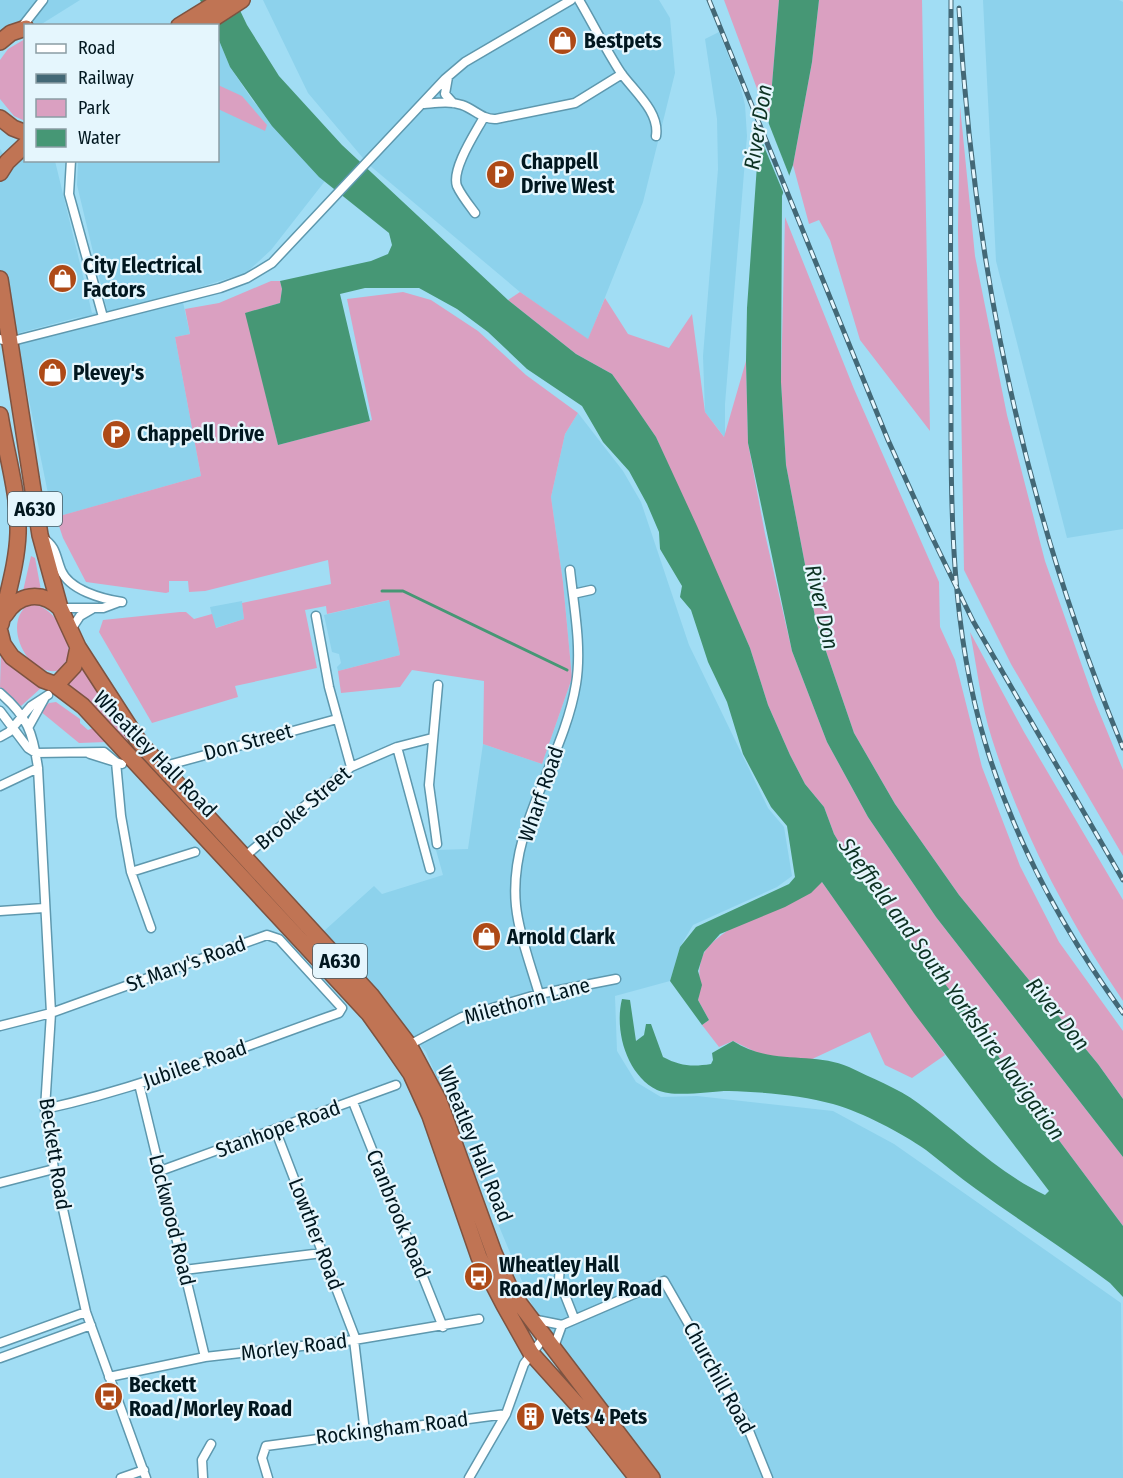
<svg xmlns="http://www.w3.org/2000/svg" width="1123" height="1478" viewBox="0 0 1123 1478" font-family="'Fira Sans Condensed',sans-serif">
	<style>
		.built { fill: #8dd2ec }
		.green { fill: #daa0c1 }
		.water { fill: #469775 }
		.pier { fill: #a1ddf4 }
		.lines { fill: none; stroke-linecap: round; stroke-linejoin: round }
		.stream { stroke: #469775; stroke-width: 3 }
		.street-casing { stroke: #5e98ae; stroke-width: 11 }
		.highway-casing { stroke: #7d5341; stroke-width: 18 }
		.street { stroke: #fff; stroke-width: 8 }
		.highway { stroke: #c07454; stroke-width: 15 }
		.rail-casing { stroke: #436876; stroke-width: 5 }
		.rail { stroke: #e5f6fd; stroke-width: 3; stroke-dasharray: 9; stroke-linecap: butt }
		.labels { text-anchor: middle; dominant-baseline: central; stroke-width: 4.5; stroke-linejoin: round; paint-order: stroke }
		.shield { fill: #e5f6fd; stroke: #455a62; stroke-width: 1.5 }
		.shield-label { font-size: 20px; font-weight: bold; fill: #01171f }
		.poi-label { font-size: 21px; font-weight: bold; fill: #01171f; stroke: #e5f6fd; text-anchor: start }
		.street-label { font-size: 21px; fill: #01171f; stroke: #e5f6fd }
		.water-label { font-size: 22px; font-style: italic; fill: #0d3223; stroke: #e5f6fd }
	</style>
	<rect width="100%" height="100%" fill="#a1ddf4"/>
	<!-- built -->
	<path class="built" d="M0,0H80L40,25L26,26L25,35L0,51Z
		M263,0H659L670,18L675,73L643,202L588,340L520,292L368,164L308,93Z
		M983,0H1119L1123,2V529L1067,538L996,261Z
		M719,32L740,85L745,105L747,136L725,404V438L705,412L703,356L718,169L717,119L705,39Z
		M218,38L230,67L253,101L325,181L271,250L246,273L181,293L190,334L175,337L201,476L53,518L17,341L83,316L0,338V149L5,157L25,152L26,160L55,161L92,313L107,310L77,185L78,161L218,160Z
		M578,413L623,471L641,502L689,645L768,808L784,827L792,876L777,887L693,925L680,947L670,981L615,996L617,1051L636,1082L661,1097L697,1096L833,1111L894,1144L1121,1303L1123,1478H652L545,1336L426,1052L324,931L374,886L382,894L443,875L436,850L468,849L483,744L542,764L572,678L563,582L551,497L565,434Z
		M390,600L400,655L338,671L337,667L341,663L339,654L332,652L324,615Z
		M242,601L244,619L215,628L210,607Z"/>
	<!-- green -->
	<path class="green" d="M724,0H779L769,121Z
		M819,0H922L930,431L860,340L830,240L819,220L809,224L793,165L812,62Z
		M25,39H26L25,121L14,116L0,99V60L8,49Z
		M218,85L242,96L267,125L265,131L218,109Z
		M960,106L975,256L1007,415L1045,561L1093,697L1123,770V856L1011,664L964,570L958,230Z
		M785,217L854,389L939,582L940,627L955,660L982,767L1020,866L1059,942L1123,1031V1099L1098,1064L959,895L895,804L854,733L816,622L786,465L781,382Z
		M271,281H280L282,289L280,303L246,313L278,445L372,420L347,299L403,292L431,300L478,331L526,375L578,413L565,434L551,497L563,582L572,678L542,764L483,744L484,681L412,670L400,687L341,693L338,671L400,655L389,600L327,614L326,606L305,610L317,668L235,686L238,697L152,723L99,632L103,620L180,612H186L194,619L212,614L216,628L244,619L242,603L331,584L328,560L205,591L189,592L188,581H169V592L166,593L86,582L63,538L56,517L201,476L175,337L190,334L185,309L219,303Z
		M520,292L588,339L605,298L628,334L669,348L692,314L705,412L724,437L746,361L748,443L765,534L792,651L827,742L868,817L936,917L1123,1157V1226L1008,1072L986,1036L856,871L834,834L824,807L805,784L790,755L768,705L750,648L656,437L612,374L576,354L508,300Z
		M31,556L35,558L41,590L23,591Z
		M29,604C54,605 66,632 70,655L60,670C29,680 0,624 29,604Z
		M970,632L1024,732L1123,900V1001C1068,920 1022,833 992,739C981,705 977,667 970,632Z
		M1,652L14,668L41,688L21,706L0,687Z
		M82,665L103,702L142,754L139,758L66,685Z
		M56,702L80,719V723L88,730L93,728L107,742L79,743L40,711L49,703Z
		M822,882L945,1055L912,1078L885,1065L870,1032L810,1060L762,1055L733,1041L719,1047L702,1025L709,1020L698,1000C702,984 696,971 703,955C715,928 794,896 822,882Z"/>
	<!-- water -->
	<path class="water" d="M200,0H235L247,25L279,76L342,145L508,300L576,354L612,374L632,402L656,437L697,526L750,648L768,705L790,755L805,784L824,807L834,834L856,871L986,1036L1008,1072L1123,1226V1297L1110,1283C1066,1250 1020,1221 976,1189C959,1177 943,1163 926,1150C900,1132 864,1113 833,1104C801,1095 762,1092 729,1091C709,1091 675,1098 657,1090C627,1075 614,1031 622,999L630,1000L636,1041L644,1035L646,1024H651L663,1057C680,1066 692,1067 711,1064L713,1060L712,1053L733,1041C772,1066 813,1051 849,1067C871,1078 898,1088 918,1103C960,1134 997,1172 1045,1195L1049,1191L914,1013L822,882L811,893L785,907L720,934L704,952L698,971L702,985L698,1000L709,1020L702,1025L670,981L680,947L696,927L789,884L795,877L794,871L787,826L771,807L743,754L727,702L708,662L691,610L680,597L682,586L660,549L659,532L647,504L629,471L603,442L582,406L527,369L488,332L457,309L419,288H365L340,294L370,421L278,445L245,313L280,303L282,289L280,281L371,261L388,254L392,245L389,233L319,177L272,126L230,67L218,38V26L212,25Z
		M779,0H819L812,62L793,165L782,196L781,382L786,465L816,622L854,733L895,804L959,895L1098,1064L1123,1099V1157L936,917L868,817L827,742L792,651L748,443L746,361L747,308L757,165L769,121Z"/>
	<!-- pier -->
	<path class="pier" d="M767,119L791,180L786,199L761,139Z"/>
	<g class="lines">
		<!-- stream -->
		<path class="stream" d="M382,591H403L567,670"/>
		<defs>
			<path id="street" d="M579,0C593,24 606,50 621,73C634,91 660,112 656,136
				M21,28L43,0
				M448,77L445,94L453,103
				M424,104C437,103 449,101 462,105C474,109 483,120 496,119L575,103L622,74
				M71,160L69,194L103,317
				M475,213C469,205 461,195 457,186C451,169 476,132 484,117
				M0,339L9,342L20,339L220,288L247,278L272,263L445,79L465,62L571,0
				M43,538C57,548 55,555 61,570C69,590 102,599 122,602
				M573,594L591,590
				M60,608H103L119,602
				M316,616L329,687L351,767
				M70,631L80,616L92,609
				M0,693C28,717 33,733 38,768L51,1013L45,1109L54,1169L86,1312L146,1478
				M0,711L28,748L36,753
				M29,726L44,699
				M0,737L9,732L31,706L48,695
				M397,747L430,869
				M36,753L104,752L116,762
				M90,754L122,764
				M116,762L121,816L131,872L151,928
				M161,767L337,719
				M0,786L38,768
				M437,844L429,785L438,685
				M244,857L351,767L397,747L432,738
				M131,872L195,852
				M0,911L44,908
				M539,994C531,966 519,935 516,906C508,827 564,759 576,684C582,648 574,607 570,570
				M0,1026L51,1013L267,935L279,939L342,1008L339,1013C242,1047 146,1087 45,1109
				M409,1045L462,1017L539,994L616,979
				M139,1084L205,1357
				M353,1102L443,1327
				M275,1129L356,1340
				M160,1171L396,1085
				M0,1183L54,1169
				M560,1265L559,1280L574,1318
				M184,1270L322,1253
				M532,1319L562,1325
				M354,1340L365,1432
				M0,1343L86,1312
				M554,1347L562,1325L664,1281L747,1426L768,1478
				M0,1358L91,1325
				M109,1377L205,1357L354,1340L479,1319
				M121,1478L144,1470
				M203,1478L202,1460L211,1444
				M268,1478L262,1458L266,1446L506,1414
				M469,1478L506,1414L524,1364L545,1336"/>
			<path id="highway" d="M179,26L221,0
				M202,26L242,0
				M0,42L11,33L26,28
				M0,118L13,128L26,133
				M0,173L7,162L26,144
				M0,279L40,535L60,608L78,647L74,666L59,682L54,684L43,680L12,657L3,644L0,632
				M0,415C6,453 19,494 18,533C17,564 7,594 1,624
				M5,615C18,594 41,590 60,608
				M78,647L140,743L371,995L409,1045L439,1101L494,1253L513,1295L652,1478
				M54,684L83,706L369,1014L389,1042L411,1074L430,1116L479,1257L504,1305L531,1353L593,1422L637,1478"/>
		</defs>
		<!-- street casing -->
		<use href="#street" class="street-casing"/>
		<!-- highway casing -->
		<use href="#highway" class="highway-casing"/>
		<!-- street -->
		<use href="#street" class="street"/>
		<!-- highway -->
		<use href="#highway" class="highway"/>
		<defs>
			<path id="rail" d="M709,0L888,440L931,535L973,621L1123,880
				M951,0C951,125 950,250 951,375C951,498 949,622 985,742C1014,841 1063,930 1123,1013
				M959,8C973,262 1025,513 1123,748"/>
		</defs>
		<!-- rail casing -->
		<use href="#rail" class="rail-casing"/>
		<!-- rail -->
		<use href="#rail" class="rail"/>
	</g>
	<!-- icons -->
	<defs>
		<symbol id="shop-disc" viewBox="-11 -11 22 22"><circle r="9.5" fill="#ae4a17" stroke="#e5f6fd"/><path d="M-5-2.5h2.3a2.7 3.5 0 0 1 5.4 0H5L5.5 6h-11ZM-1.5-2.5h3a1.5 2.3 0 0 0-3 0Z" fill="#fff"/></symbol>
		<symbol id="parking-disc" viewBox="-11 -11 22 22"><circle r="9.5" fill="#ae4a17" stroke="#e5f6fd"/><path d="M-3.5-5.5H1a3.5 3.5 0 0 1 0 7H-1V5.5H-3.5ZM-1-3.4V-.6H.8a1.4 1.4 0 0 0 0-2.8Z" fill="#fff"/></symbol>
		<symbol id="bus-disc" viewBox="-11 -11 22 22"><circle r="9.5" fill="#ae4a17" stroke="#e5f6fd"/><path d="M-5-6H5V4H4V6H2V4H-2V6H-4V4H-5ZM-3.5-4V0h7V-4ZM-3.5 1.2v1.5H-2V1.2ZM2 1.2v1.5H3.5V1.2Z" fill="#fff"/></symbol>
		<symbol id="building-disc" viewBox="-11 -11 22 22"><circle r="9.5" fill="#ae4a17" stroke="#e5f6fd"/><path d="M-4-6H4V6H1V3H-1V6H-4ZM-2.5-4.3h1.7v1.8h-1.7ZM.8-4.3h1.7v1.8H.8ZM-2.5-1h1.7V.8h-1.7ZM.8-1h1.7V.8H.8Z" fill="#fff"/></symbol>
	</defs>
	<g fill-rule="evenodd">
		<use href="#shop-disc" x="546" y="24" width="33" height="33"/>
		<use href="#parking-disc" x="484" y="158" width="33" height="33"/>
		<use href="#shop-disc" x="46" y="262" width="33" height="33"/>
		<use href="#shop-disc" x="36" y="356" width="33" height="33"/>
		<use href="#parking-disc" x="100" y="418" width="33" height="33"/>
		<use href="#shop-disc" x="470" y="920" width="33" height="33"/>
		<use href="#bus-disc" x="462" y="1260" width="33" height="33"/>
		<use href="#bus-disc" x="92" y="1380" width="33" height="33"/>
		<use href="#building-disc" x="514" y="1400" width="33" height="33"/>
	</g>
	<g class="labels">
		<!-- shield labels -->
		<g class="shield">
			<rect x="8" y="492" width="54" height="34" rx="4.5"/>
			<rect x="313" y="944" width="54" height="34" rx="4.5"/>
		</g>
		<g class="shield-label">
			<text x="35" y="509">A630</text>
			<text x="340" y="961">A630</text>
		</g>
		<!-- poi labels -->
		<g class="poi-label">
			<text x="584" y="41">Bestpets</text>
			<text x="521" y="162">Chappell<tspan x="521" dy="24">Drive West</tspan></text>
			<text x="83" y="266">City Electrical<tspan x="83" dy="24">Factors</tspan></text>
			<text x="73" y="373">Plevey's</text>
			<text x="137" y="434">Chappell Drive</text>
			<text x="507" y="937">Arnold Clark</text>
			<text x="499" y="1265">Wheatley Hall<tspan x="499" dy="24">Road/Morley Road</tspan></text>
			<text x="129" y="1385">Beckett<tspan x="129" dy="24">Road/Morley Road</tspan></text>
			<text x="552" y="1417">Vets 4 Pets</text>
		</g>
		<!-- street labels -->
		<g class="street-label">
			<text transform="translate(248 742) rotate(-15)">Don Street</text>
			<text transform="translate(155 754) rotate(46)">Wheatley Hall Road</text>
			<text transform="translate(541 794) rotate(-71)">Wharf Road</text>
			<text transform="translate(303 808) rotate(-40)">Brooke Street</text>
			<text transform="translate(186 964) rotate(-20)">St Mary's Road</text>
			<text transform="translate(527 1001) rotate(-15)">Milethorn Lane</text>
			<text transform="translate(195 1064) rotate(-19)">Jubilee Road</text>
			<text transform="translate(278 1129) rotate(-20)">Stanhope Road</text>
			<text transform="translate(475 1144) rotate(68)">Wheatley Hall Road</text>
			<text transform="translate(55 1154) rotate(81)">Beckett Road</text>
			<text transform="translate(398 1214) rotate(68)">Cranbrook Road</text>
			<text transform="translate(172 1220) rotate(76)">Lockwood Road</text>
			<text transform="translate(316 1234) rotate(69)">Lowther Road</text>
			<text transform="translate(294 1347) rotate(-7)">Morley Road</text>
			<text transform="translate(719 1378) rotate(61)">Churchill Road</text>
			<text transform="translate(392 1428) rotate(-7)">Rockingham Road</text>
		</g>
		<!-- water labels -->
		<g class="water-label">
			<text transform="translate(758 127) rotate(-81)">River Don</text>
			<text transform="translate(822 607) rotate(77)">River Don</text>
			<text transform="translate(952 989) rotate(54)">Sheffield and South Yorkshire Navigation</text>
			<text transform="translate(1058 1014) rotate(51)">River Don</text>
		</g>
	</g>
	<!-- legend -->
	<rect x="24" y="24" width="195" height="138" fill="#e5f6fd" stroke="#8a9da4" stroke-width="1.5"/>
	<rect x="36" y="44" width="30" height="9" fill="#ffffff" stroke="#8a9da4" stroke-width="1.5"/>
	<text x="78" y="54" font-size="18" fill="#01171f">Road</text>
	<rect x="36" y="74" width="30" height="9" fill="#436876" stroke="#8a9da4" stroke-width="1.5"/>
	<text x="78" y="84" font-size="18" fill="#01171f">Railway</text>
	<rect x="36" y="99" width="30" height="18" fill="#daa0c1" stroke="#8a9da4" stroke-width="1.5"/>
	<text x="78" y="114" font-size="18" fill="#01171f">Park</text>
	<rect x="36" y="129" width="30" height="18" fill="#469775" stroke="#8a9da4" stroke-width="1.5"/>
	<text x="78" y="144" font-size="18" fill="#01171f">Water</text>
</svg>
